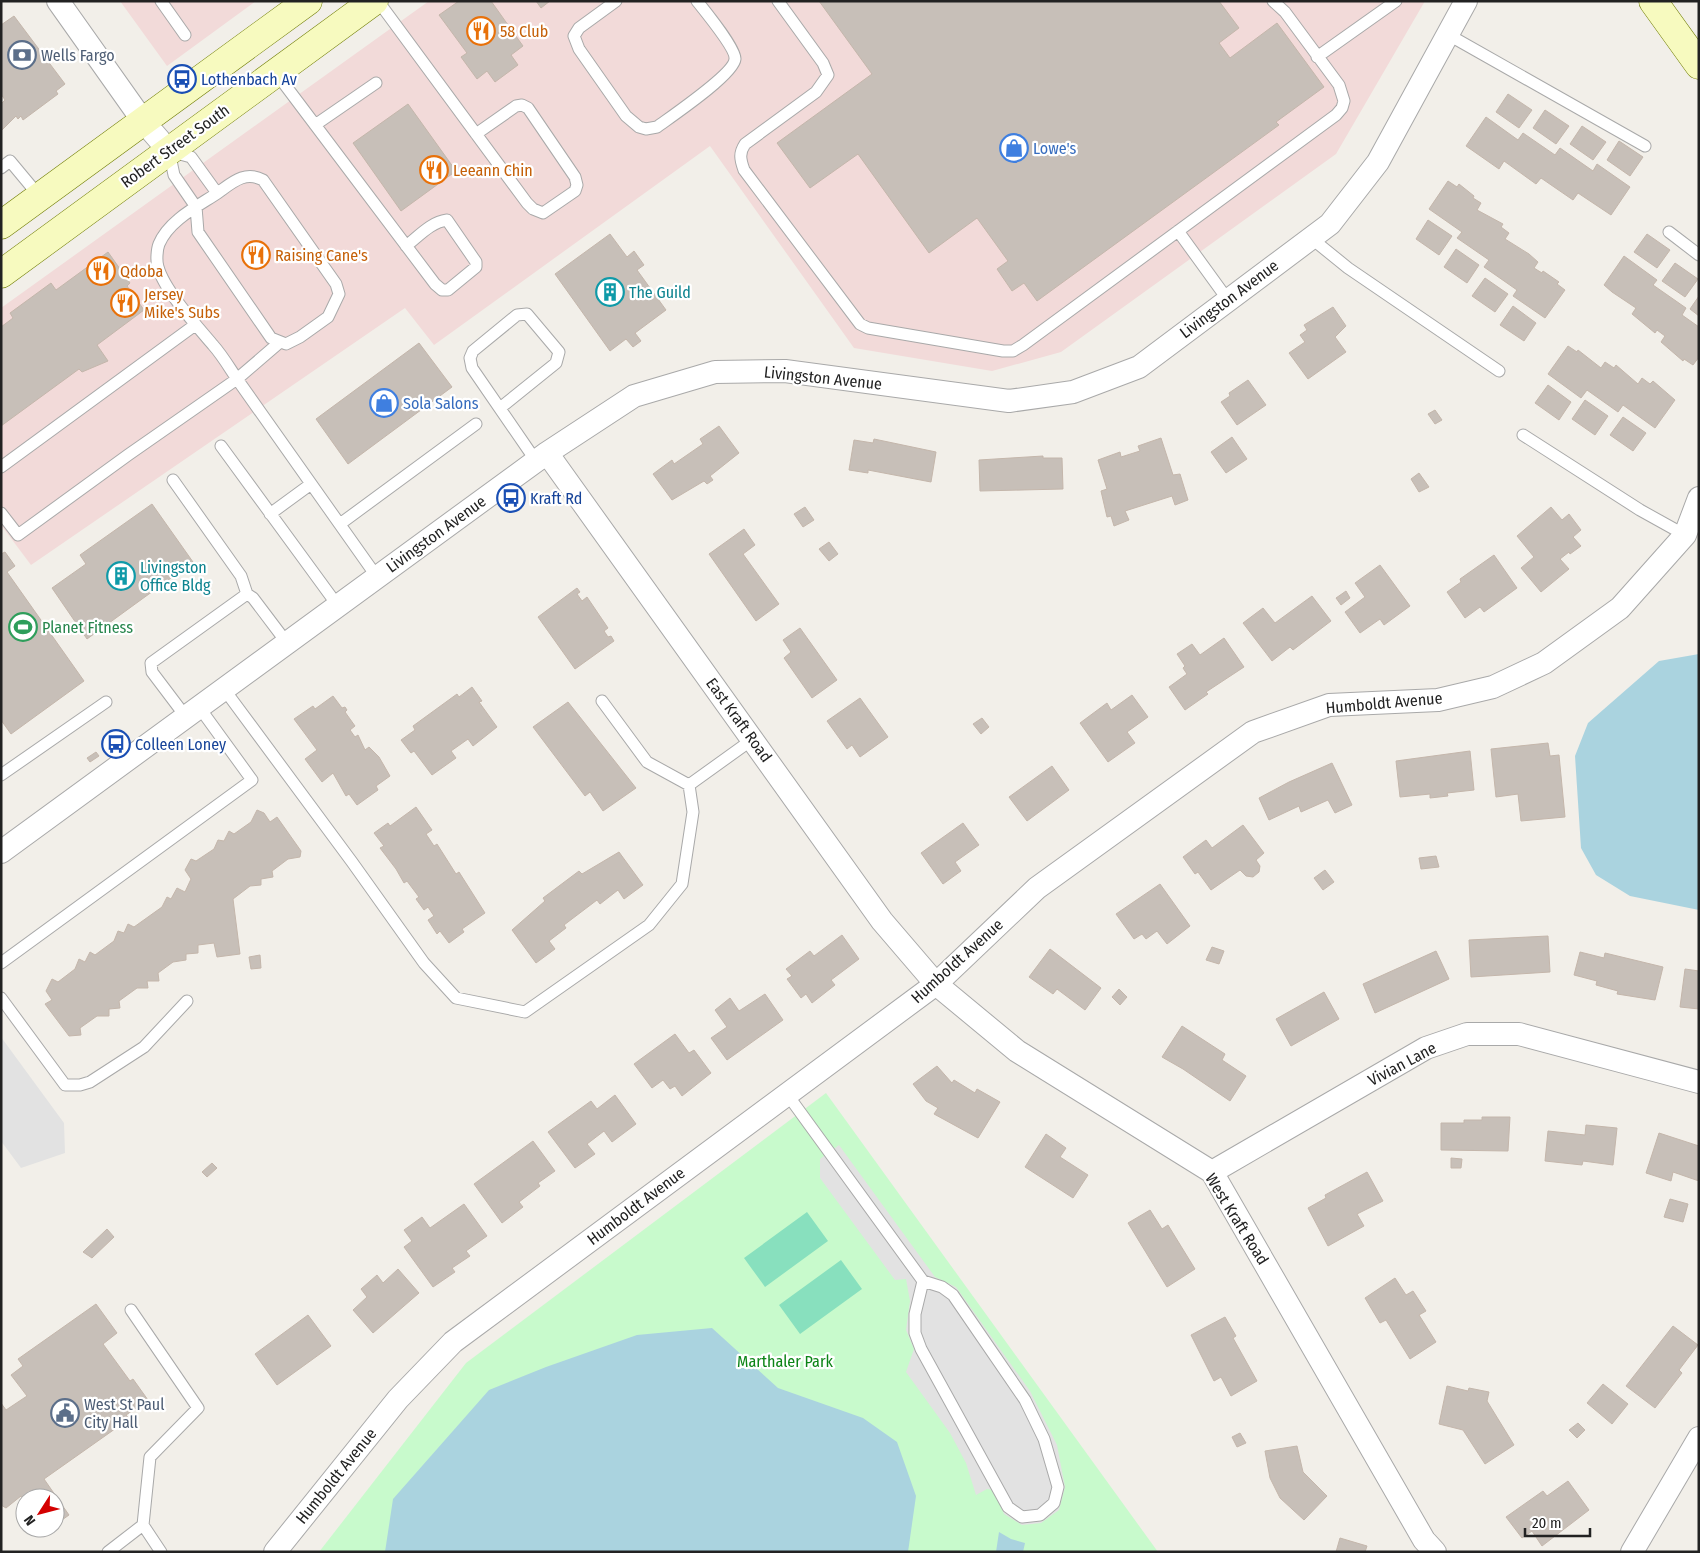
<svg xmlns="http://www.w3.org/2000/svg" width="1700" height="1553" viewBox="0 0 1700 1553" font-family="'Fira Sans Condensed',sans-serif">
	<style>
		.commercial { fill: #f2dad9 }
		.park { fill: #c8facc }
		.pitch { fill: #88e0be }
		.parking { fill: #e2e2e2 }
		.water { fill: #aad3df }
		.building { fill: #c7bfb8; stroke: #c4b6ab }
		.lines { fill: none; stroke-linecap: round; stroke-linejoin: round }
		.lane-casing { stroke: #a9a9a9; stroke-width: 13 }
		.street-casing { stroke: #a9a9a9; stroke-width: 24 }
		.secondary-casing { stroke: #707d05; stroke-width: 29 }
		.lane { stroke: #fff; stroke-width: 11 }
		.street { stroke: #fff; stroke-width: 22 }
		.secondary { stroke: #f7fabf; stroke-width: 28 }
		.labels { text-anchor: middle; dominant-baseline: central; stroke-width: 4.5; stroke-linejoin: round; paint-order: stroke }
		.food-label { font-size: 16px; fill: #c56008; stroke: #fff; text-anchor: start }
		.service-label { font-size: 16px; fill: #4e5e75; stroke: #fff; text-anchor: start }
		.transit-label { font-size: 16px; fill: #164399; stroke: #fff; text-anchor: start }
		.street-label { font-size: 16px; fill: #222; stroke: #fff }
		.shop-label { font-size: 16px; fill: #366cbe; stroke: #fff; text-anchor: start }
		.culture-label { font-size: 16px; fill: #0d838f; stroke: #fff; text-anchor: start }
		.leisure-label { font-size: 16px; fill: #27864d; stroke: #fff; text-anchor: start }
		.park-label { font-size: 16px; fill: #0c8416; stroke: #fff }
	</style>
	<rect width="100%" height="100%" fill="#f2efe9"/>
	<!-- commercial -->
	<path class="commercial" d="M120,1H256L167,66Z
		M429,1H1425L1336,154L1061,352L992,371L854,348L710,146L434,345L405,308L31,565L1,525V308Z"/>
	<!-- park -->
	<path class="park" d="M826,1093L1158,1552H319L466,1363Z"/>
	<!-- pitch -->
	<path class="pitch" d="M807,1212L828,1241L765,1287L744,1258Z
		M841,1260L862,1289L800,1334L779,1305Z"/>
	<!-- parking -->
	<path class="parking" d="M1,1037L64,1123L65,1153L21,1168L1,1141Z
		M839,1145L935,1277L956,1287L1030,1391L1057,1445L1065,1487L1059,1510L1041,1523L1022,1525L1004,1514L994,1490L987,1489L976,1495L966,1463L950,1433L906,1372L914,1349L906,1330L910,1301L906,1279L895,1280L820,1178V1159Z"/>
	<!-- water -->
	<path class="water" d="M1699,654V910L1630,896L1596,875L1581,848L1575,756L1588,723L1659,661Z
		M712,1328L778,1388L863,1418L897,1442L916,1496L908,1552H385L393,1499L489,1390L546,1367L637,1335Z
		M999,1532L1011,1539L1025,1543L1023,1552H996Z"/>
	<!-- building -->
	<path class="building" d="M459,1H491L523,46L511,55L518,65L495,82L487,71L477,79L461,57L467,53L439,15Z
		M536,1H550L541,8Z
		M819,1H1219L1239,28L1219,43L1230,58L1277,23L1324,87L1276,122L1279,125L1037,301L1024,283L1012,291L997,269L1008,261L977,218L929,253L858,154L810,188L777,143L872,74Z
		M14,16L65,84L56,91L58,94L23,120L21,116L18,119L16,116L1,131V104L5,100L1,94V25Z
		M1508,94L1532,110L1519,128L1496,112Z
		M408,104L456,171L401,211L353,143Z
		M1545,110L1569,126L1556,144L1533,128Z
		M1486,117L1518,140L1523,133L1555,155L1560,148L1593,171L1597,164L1630,187L1611,215L1578,193L1573,200L1541,178L1536,184L1504,161L1499,169L1466,146Z
		M1582,126L1606,142L1593,160L1570,144Z
		M1619,141L1643,157L1630,176L1607,160Z
		M1448,181L1457,187L1459,184L1474,196L1473,198L1481,203L1477,210L1503,224L1501,227L1509,233L1505,239L1529,254L1538,262L1534,268L1542,273L1543,271L1559,282L1557,284L1565,290L1545,318L1513,296L1517,290L1484,267L1489,260L1457,238L1462,232L1429,209Z
		M1428,220L1452,236L1439,255L1416,239Z
		M610,234L627,257L634,251L644,265L637,270L666,310L635,333L641,341L633,347L626,339L610,351L555,274Z
		M1647,234L1670,250L1657,268L1634,252Z
		M1456,249L1479,265L1467,283L1444,267Z
		M108,252L130,283L127,286L144,310L97,345L108,361L82,372L79,369L1,426V327L13,318L10,313L51,283L56,290Z
		M1624,256L1657,280L1653,285L1686,308L1682,315L1699,327V357L1693,365L1684,359L1683,361L1661,342L1665,336L1657,330L1655,333L1632,314L1636,308L1612,292L1604,285Z
		M1675,263L1698,279L1685,297L1662,281Z
		M1485,278L1508,294L1495,312L1472,296Z
		M1699,296V316L1690,309Z
		M1513,306L1536,323L1524,341L1500,325Z
		M1333,307L1346,326L1335,337L1346,352L1308,379L1289,353L1305,342L1300,335L1307,330L1304,325Z
		M419,343L452,387L348,464L316,419Z
		M1568,346L1577,352L1578,350L1601,368L1605,362L1614,368L1616,365L1638,384L1642,378L1650,384L1653,381L1675,400L1655,428L1623,405L1618,412L1587,390L1581,398L1548,374Z
		M1248,380L1266,405L1237,425L1221,402L1230,396L1229,393Z
		M1548,385L1571,402L1559,420L1535,403Z
		M1585,400L1608,416L1595,435L1572,419Z
		M1435,410L1442,420L1435,424L1428,414Z
		M1623,417L1646,433L1633,451L1610,435Z
		M719,426L739,453L710,476L713,480L707,484L704,481L672,500L653,474L672,460L674,464L703,444L700,439Z
		M1232,437L1247,459L1226,473L1211,452Z
		M1161,438L1173,475L1180,474L1188,500L1175,505L1172,496L1125,511L1129,520L1114,526L1111,516L1107,517L1101,491L1107,489L1098,460L1120,452L1121,457L1140,451L1138,446Z
		M874,439L936,452L931,482L868,470V473L849,470L854,440L873,443Z
		M1043,456V458H1062L1063,489L980,491L979,460Z
		M1419,473L1429,487L1419,492L1411,479Z
		M152,504L193,562L87,639L52,588L86,564L80,555Z
		M805,507L814,520L803,527L794,514Z
		M1551,507L1562,520L1569,514L1581,530L1573,537L1581,546L1570,554L1569,552L1560,559L1569,569L1541,592L1521,568L1534,557L1517,536Z
		M744,529L755,545L743,554L779,604L756,621L709,554Z
		M829,542L838,554L829,561L819,549Z
		M5,552L15,566L7,572L84,681L11,734L1,720V554Z
		M1494,555L1517,588L1484,612L1480,607L1465,618L1447,592L1461,582L1460,579Z
		M1380,565L1410,606L1384,625L1380,619L1360,633L1345,612L1365,597L1355,583Z
		M577,588L580,592L577,594L582,601L587,597L608,628L604,631L608,637L611,636L614,641L575,669L538,617Z
		M1346,591L1350,598L1341,605L1336,598Z
		M1312,596L1331,621L1293,650L1290,647L1272,661L1243,623L1263,608L1275,623Z
		M800,628L837,680L812,698L784,658L791,652L783,640Z
		M1224,638L1244,667L1206,692L1208,694L1185,710L1169,687L1187,674L1183,668L1185,666L1177,654L1192,644L1200,655Z
		M472,687L482,701L479,702L497,727L473,746L468,739L451,751L456,758L432,775L414,751L411,753L401,740L415,730L413,726L457,694L459,697Z
		M1132,695L1148,717L1127,732L1135,743L1108,762L1080,723L1107,703L1111,710Z
		M333,696L342,708L345,707L347,710L345,712L355,726L350,730L355,737L358,735L365,750L369,747L379,757L390,776L376,786L378,790L357,805L349,794L346,796L333,773L322,782L305,759L317,750L294,719L313,706L315,709Z
		M860,698L888,737L860,757L852,745L847,749L827,721Z
		M568,702L636,788L603,811L590,792L585,796L533,727Z
		M982,718L989,727L981,734L973,724Z
		M1548,743L1550,756L1559,755L1565,817L1521,821L1518,794L1496,797L1491,749Z
		M1470,751L1474,790L1447,793L1448,796L1430,798V794L1400,797L1396,761Z
		M96,752L99,756L90,762L87,758Z
		M1332,763L1352,805L1335,813L1328,800L1301,812L1299,806L1269,820L1259,798L1289,782Z
		M1052,766L1069,790L1027,821L1009,797Z
		M416,807L432,830L426,834L434,846L437,844L456,874L459,872L485,913L462,929L464,932L449,943L440,931L437,934L428,920L434,916L428,907L424,910L416,899L419,897L407,881L404,883L396,869L380,848L384,846L374,833L388,823L390,826Z
		M257,810L264,813L270,822L277,817L301,851L300,857L288,859L272,871L273,877L261,879V885L250,886L233,899L240,954L217,957L214,943L198,945V953L186,954V960L173,962L158,973L159,981H147L148,988H137L119,1001L120,1008L109,1009V1016H97L80,1028L81,1035L69,1036L45,1004L52,1000L46,991L52,979L58,982L75,969L79,959L85,962L90,952L95,955L114,941L118,931L124,933L128,924L134,927L162,907L167,897L171,899L177,888L185,892L191,879L185,870L191,859L196,861L214,849L218,840L224,841L229,831L234,834L251,822Z
		M963,823L979,845L955,862L961,871L943,884L921,853Z
		M1243,825L1264,853L1256,860L1260,866L1259,872L1253,877L1246,876L1240,870L1211,890L1198,872L1195,874L1183,857L1206,840L1212,848Z
		M619,852L643,885L624,899L618,890L600,904L597,900L564,925L566,928L549,941L555,949L536,963L512,930L545,901L543,898L579,871L582,874Z
		M1436,856L1439,867L1421,869L1419,858Z
		M1325,870L1334,882L1323,890L1314,878Z
		M1160,884L1190,926L1167,944L1157,931L1146,939L1142,934L1134,939L1116,914Z
		M842,935L859,959L831,980L835,985L812,1003L806,994L801,998L787,979L792,976L786,969L810,951L814,956Z
		M1548,936L1550,972L1471,977L1469,940Z
		M1212,947L1224,951L1219,964L1206,960Z
		M1050,949L1101,988L1085,1010L1057,989L1053,994L1029,977Z
		M1436,951L1449,979L1375,1013L1363,984Z
		M1580,952L1604,958L1605,953L1663,967L1655,1000L1617,994L1618,991L1596,985L1597,981L1574,975Z
		M260,955L261,968L251,969L249,957Z
		M1685,969L1699,971V1009L1680,1007Z
		M1119,989L1127,997L1120,1005L1112,997Z
		M1324,992L1339,1019L1291,1046L1276,1019Z
		M765,994L783,1020L727,1060L711,1038L727,1027L715,1010L730,998L739,1011Z
		M1182,1026L1225,1054L1222,1060L1246,1076L1230,1101L1183,1069L1162,1057Z
		M675,1034L689,1053L694,1050L711,1073L682,1096L675,1086L670,1089L663,1080L652,1088L634,1064Z
		M937,1066L952,1083L954,1080L975,1093L977,1089L1000,1102L978,1138L934,1114L938,1108L926,1101L913,1084Z
		M615,1095L636,1124L612,1142L604,1131L587,1144L595,1154L575,1168L548,1132L591,1101L597,1109Z
		M1482,1117H1510L1508,1151L1441,1150V1123H1464V1120H1482Z
		M1586,1125L1617,1128L1613,1165L1583,1161L1582,1165L1545,1161L1548,1131L1585,1135Z
		M1659,1133L1699,1146V1181L1673,1172L1671,1181L1646,1173Z
		M1046,1134L1066,1148L1060,1157L1088,1175L1073,1198L1025,1167Z
		M533,1141L555,1171L538,1183L540,1186L519,1202L523,1207L502,1223L474,1184Z
		M1451,1158L1462,1159L1461,1168H1451Z
		M212,1163L217,1168L207,1177L202,1172Z
		M1367,1172L1383,1201L1357,1214L1364,1226L1328,1246L1308,1208L1326,1198L1325,1195Z
		M1670,1199L1688,1204L1683,1222L1664,1217Z
		M464,1204L487,1236L466,1251L470,1256L452,1268L455,1272L433,1287L404,1247L412,1241L404,1230L422,1217L430,1228Z
		M1150,1210L1162,1229L1168,1225L1195,1269L1167,1287L1128,1223Z
		M107,1229L114,1237L92,1258L83,1252Z
		M398,1269L419,1293L373,1333L353,1310L367,1297L361,1289L377,1275L383,1283Z
		M1395,1278L1406,1295L1413,1291L1426,1311L1419,1315L1436,1342L1410,1359L1386,1320L1380,1323L1365,1298Z
		M96,1304L117,1333L103,1344L130,1381L133,1379L148,1400L126,1415L129,1419L44,1479L69,1515L55,1525V1498H25V1502L21,1496L6,1508L1,1505V1403L6,1410L27,1396L11,1375L23,1366L18,1359Z
		M308,1315L331,1346L277,1385L255,1354Z
		M1225,1317L1236,1336L1233,1338L1257,1381L1231,1396L1221,1377L1214,1381L1191,1335Z
		M1673,1326L1698,1345L1679,1370L1682,1373L1655,1408L1626,1386Z
		M1603,1384L1628,1404L1612,1424L1587,1403Z
		M1447,1386L1468,1391L1469,1388L1489,1392L1487,1401L1514,1445L1485,1464L1463,1430L1439,1424Z
		M1578,1423L1585,1430L1577,1438L1569,1430Z
		M1240,1433L1246,1443L1237,1447L1232,1437Z
		M1297,1446L1303,1472L1327,1496L1304,1520L1280,1498L1270,1478L1265,1451Z
		M1568,1481L1589,1510L1542,1546L1532,1531L1522,1538L1506,1517L1543,1491L1547,1496Z
		M1340,1538L1367,1546L1365,1552H1336Z"/>
	<g class="lines">
		<defs>
			<path id="lane" d="M161,1L185,35
				M378,1L527,203L533,209L543,213L575,191L577,185L575,177L528,108L522,105L516,106L476,134
				M616,1L579,28L574,36L579,49L626,116L639,127L646,129L657,127C672,116 734,74 735,59C736,49 705,11 697,1
				M778,1L823,63L828,75L816,92L745,144C739,153 740,159 744,170L860,324L868,328L1003,351H1013L1023,345L1336,115L1342,108L1344,101L1339,85L1285,12L1273,1
				M1447,34L1645,146
				M1317,57L1396,1
				M276,73L435,284L442,290H448L476,267V262L447,220C431,222 419,236 406,246
				M315,125L376,83
				M1,168L10,161L40,197
				M217,193L191,157L169,151L174,175L196,207L198,232L271,338L286,344L300,337L328,317L339,294L336,284L263,180C243,169 229,186 213,196C194,208 168,222 159,244C157,249 156,261 158,267C164,290 197,326 213,345C222,355 229,367 237,379L280,342
				M1178,231L1228,300
				M1669,232L1699,255
				M1311,238L1348,268L1499,371
				M500,408L556,363L559,352L527,314L517,315L473,351L470,358L472,368L536,461
				M1523,435L1640,510L1685,535
				M221,446L338,606
				M1,467L195,325
				M173,480L241,576L247,594
				M1,513L18,535L128,455L237,379L377,577
				M270,514L311,484
				M340,524L476,424
				M224,689L352,862L424,963L456,998L525,1012L649,925L682,884L693,812L689,785L753,739
				M602,701L647,762L689,785
				M186,717L152,672L151,663L247,594L253,598L287,643
				M1,775L106,702
				M1,963L252,780L199,707
				M1,998L65,1085H80L90,1082L144,1047L187,1001
				M787,1094L923,1281L915,1314V1333L921,1349L1008,1507L1022,1517L1040,1515L1054,1503L1058,1487L1044,1439L1025,1400L953,1295L942,1287L923,1281
				M131,1310L198,1408L150,1457L143,1525L161,1552
				M108,1552L143,1525"/>
			<path id="street" d="M58,1L143,121L169,151
				M547,453L882,921L936,984L1017,1051L1212,1172L1424,1540L1435,1552
				M1,852L547,453L634,396L715,372L785,371L1009,401L1073,392L1139,367L1330,224L1378,162L1466,1
				M1212,1172L1426,1048L1467,1034H1519L1699,1082
				M275,1552L398,1399L453,1342L936,984L1037,888L1253,732L1329,705L1438,700L1493,687L1544,663L1620,608L1685,535L1699,498
				M1632,1552L1699,1438"/>
			<path id="secondary" d="M1653,1L1699,65
				M1,225L308,1
				M1,274L374,1"/>
		</defs>
		<!-- lane casing -->
		<use href="#lane" class="lane-casing"/>
		<!-- street casing -->
		<use href="#street" class="street-casing"/>
		<!-- secondary casing -->
		<use href="#secondary" class="secondary-casing"/>
		<!-- lane -->
		<use href="#lane" class="lane"/>
		<!-- street -->
		<use href="#street" class="street"/>
		<!-- secondary -->
		<use href="#secondary" class="secondary"/>
	</g>
	<!-- icons -->
	<defs>
		<symbol id="restaurant-ring" viewBox="-11 -11 22 22"><circle r="9.5" fill="#fff" stroke="#e8710a" stroke-width="1.5"/><path d="M-5-6h1v4h1v-4h1v4h1v-4h1v5L-1.5 .5V6h-2V.5L-5-1ZM5-6V6H3V1.5H1.5Q1.5-4 5-6Z" fill="#e8710a"/></symbol>
		<symbol id="bank-ring" viewBox="-11 -11 22 22"><circle r="9.5" fill="#fff" stroke="#5c6f8a" stroke-width="1.5"/><path d="M-6-4H6V4H-6ZM0-2.3a2.3 2.3 0 1 0 0 4.6a2.3 2.3 0 1 0 0-4.6Z" fill="#5c6f8a"/></symbol>
		<symbol id="bus-ring" viewBox="-11 -11 22 22"><circle r="9.5" fill="#fff" stroke="#1a4fb4" stroke-width="1.5"/><path d="M-5-6H5V4H4V6H2V4H-2V6H-4V4H-5ZM-3.5-4V0h7V-4ZM-3.5 1.2v1.5H-2V1.2ZM2 1.2v1.5H3.5V1.2Z" fill="#1a4fb4"/></symbol>
		<symbol id="shop-ring" viewBox="-11 -11 22 22"><circle r="9.5" fill="#fff" stroke="#3f7fe0" stroke-width="1.5"/><path d="M-5-2.5h2.3a2.7 3.5 0 0 1 5.4 0H5L5.5 6h-11ZM-1.5-2.5h3a1.5 2.3 0 0 0-3 0Z" fill="#3f7fe0"/></symbol>
		<symbol id="building-ring" viewBox="-11 -11 22 22"><circle r="9.5" fill="#fff" stroke="#0f9aa8" stroke-width="1.5"/><path d="M-4-6H4V6H1V3H-1V6H-4ZM-2.5-4.3h1.7v1.8h-1.7ZM.8-4.3h1.7v1.8H.8ZM-2.5-1h1.7V.8h-1.7ZM.8-1h1.7V.8H.8Z" fill="#0f9aa8"/></symbol>
		<symbol id="stadium-ring" viewBox="-11 -11 22 22"><circle r="9.5" fill="#fff" stroke="#2e9e5b" stroke-width="1.5"/><path d="M0-5a6.5 5 0 1 0 0 10a6.5 5 0 1 0 0-10ZM-3.5-1.8h7v3.6h-7Z" fill="#2e9e5b"/></symbol>
		<symbol id="civic-ring" viewBox="-11 -11 22 22"><circle r="9.5" fill="#fff" stroke="#5c6f8a" stroke-width="1.5"/><path d="M-.6-6.5H3V-4.5H.6V-3L4-1V1h2V6H-6V1h2V-1L-.6-3ZM-1.2 2.5V6h2.4V2.5Z" fill="#5c6f8a"/></symbol>
	</defs>
	<g fill-rule="evenodd">
		<use href="#restaurant-ring" x="465" y="15" width="32" height="32"/>
		<use href="#bank-ring" x="6" y="39" width="32" height="32"/>
		<use href="#bus-ring" x="166" y="63" width="32" height="32"/>
		<use href="#shop-ring" x="998" y="132" width="32" height="32"/>
		<use href="#restaurant-ring" x="418" y="154" width="32" height="32"/>
		<use href="#restaurant-ring" x="240" y="239" width="32" height="32"/>
		<use href="#restaurant-ring" x="85" y="255" width="32" height="32"/>
		<use href="#building-ring" x="594" y="276" width="32" height="32"/>
		<use href="#restaurant-ring" x="109" y="287" width="32" height="32"/>
		<use href="#shop-ring" x="368" y="387" width="32" height="32"/>
		<use href="#bus-ring" x="495" y="482" width="32" height="32"/>
		<use href="#building-ring" x="105" y="560" width="32" height="32"/>
		<use href="#stadium-ring" x="7" y="611" width="32" height="32"/>
		<use href="#bus-ring" x="100" y="728" width="32" height="32"/>
		<use href="#civic-ring" x="49" y="1397" width="32" height="32"/>
	</g>
	<g class="labels">
		<!-- food labels -->
		<g class="food-label">
			<text x="500" y="31">58 Club</text>
			<text x="453" y="170">Leeann Chin</text>
			<text x="275" y="255">Raising Cane's</text>
			<text x="120" y="271">Qdoba</text>
			<text x="144" y="294">Jersey<tspan x="144" dy="18">Mike's Subs</tspan></text>
		</g>
		<!-- service labels -->
		<g class="service-label">
			<text x="41" y="55">Wells Fargo</text>
			<text x="84" y="1404">West St Paul<tspan x="84" dy="18">City Hall</tspan></text>
		</g>
		<!-- transit labels -->
		<g class="transit-label">
			<text x="201" y="79">Lothenbach Av</text>
			<text x="530" y="498">Kraft Rd</text>
			<text x="135" y="744">Colleen Loney</text>
		</g>
		<!-- street labels -->
		<g class="street-label">
			<text transform="translate(175 146) rotate(-36)">Robert Street South</text>
			<text transform="translate(1229 299) rotate(-37)">Livingston Avenue</text>
			<text transform="translate(823 378) rotate(6)">Livingston Avenue</text>
			<text transform="translate(436 534) rotate(-36)">Livingston Avenue</text>
			<text transform="translate(1384 703) rotate(-5)">Humboldt Avenue</text>
			<text transform="translate(739 720) rotate(54)">East Kraft Road</text>
			<text transform="translate(957 961) rotate(-42)">Humboldt Avenue</text>
			<text transform="translate(1402 1064) rotate(-28)">Vivian Lane</text>
			<text transform="translate(636 1206) rotate(-37)">Humboldt Avenue</text>
			<text transform="translate(1237 1219) rotate(58)">West Kraft Road</text>
			<text transform="translate(336 1476) rotate(-51)">Humboldt Avenue</text>
		</g>
		<!-- shop labels -->
		<g class="shop-label">
			<text x="1033" y="148">Lowe's</text>
			<text x="403" y="403">Sola Salons</text>
		</g>
		<!-- culture labels -->
		<g class="culture-label">
			<text x="629" y="292">The Guild</text>
			<text x="140" y="567">Livingston<tspan x="140" dy="18">Office Bldg</tspan></text>
		</g>
		<!-- leisure labels -->
		<g class="leisure-label">
			<text x="42" y="627">Planet Fitness</text>
		</g>
		<!-- park labels -->
		<g class="park-label">
			<text x="785" y="1361">Marthaler Park</text>
		</g>
	</g>
	<!-- border -->
	<rect width="1700" height="1553" fill="none" stroke="#222222" stroke-width="5"/>
	<!-- north arrow -->
	<g transform="translate(40 1513) rotate(234)"><circle r="24" fill="#ffffff" stroke="#a7a7a7"/>
	<path d="M0-4L9 19L0 12L-9 19Z" fill="#d40000"/>
	<text y="-8" font-size="14" font-weight="bold" text-anchor="middle" fill="#222222">N</text>
	</g>
	<!-- scale -->
	<path d="M1525 1528v8h65v-8" fill="none" stroke="#222222" stroke-width="2.5"/>
	<text x="1532" y="1528" font-size="15" fill="#222222" stroke="#ffffff" stroke-width="4" paint-order="stroke">20 m</text>
</svg>
